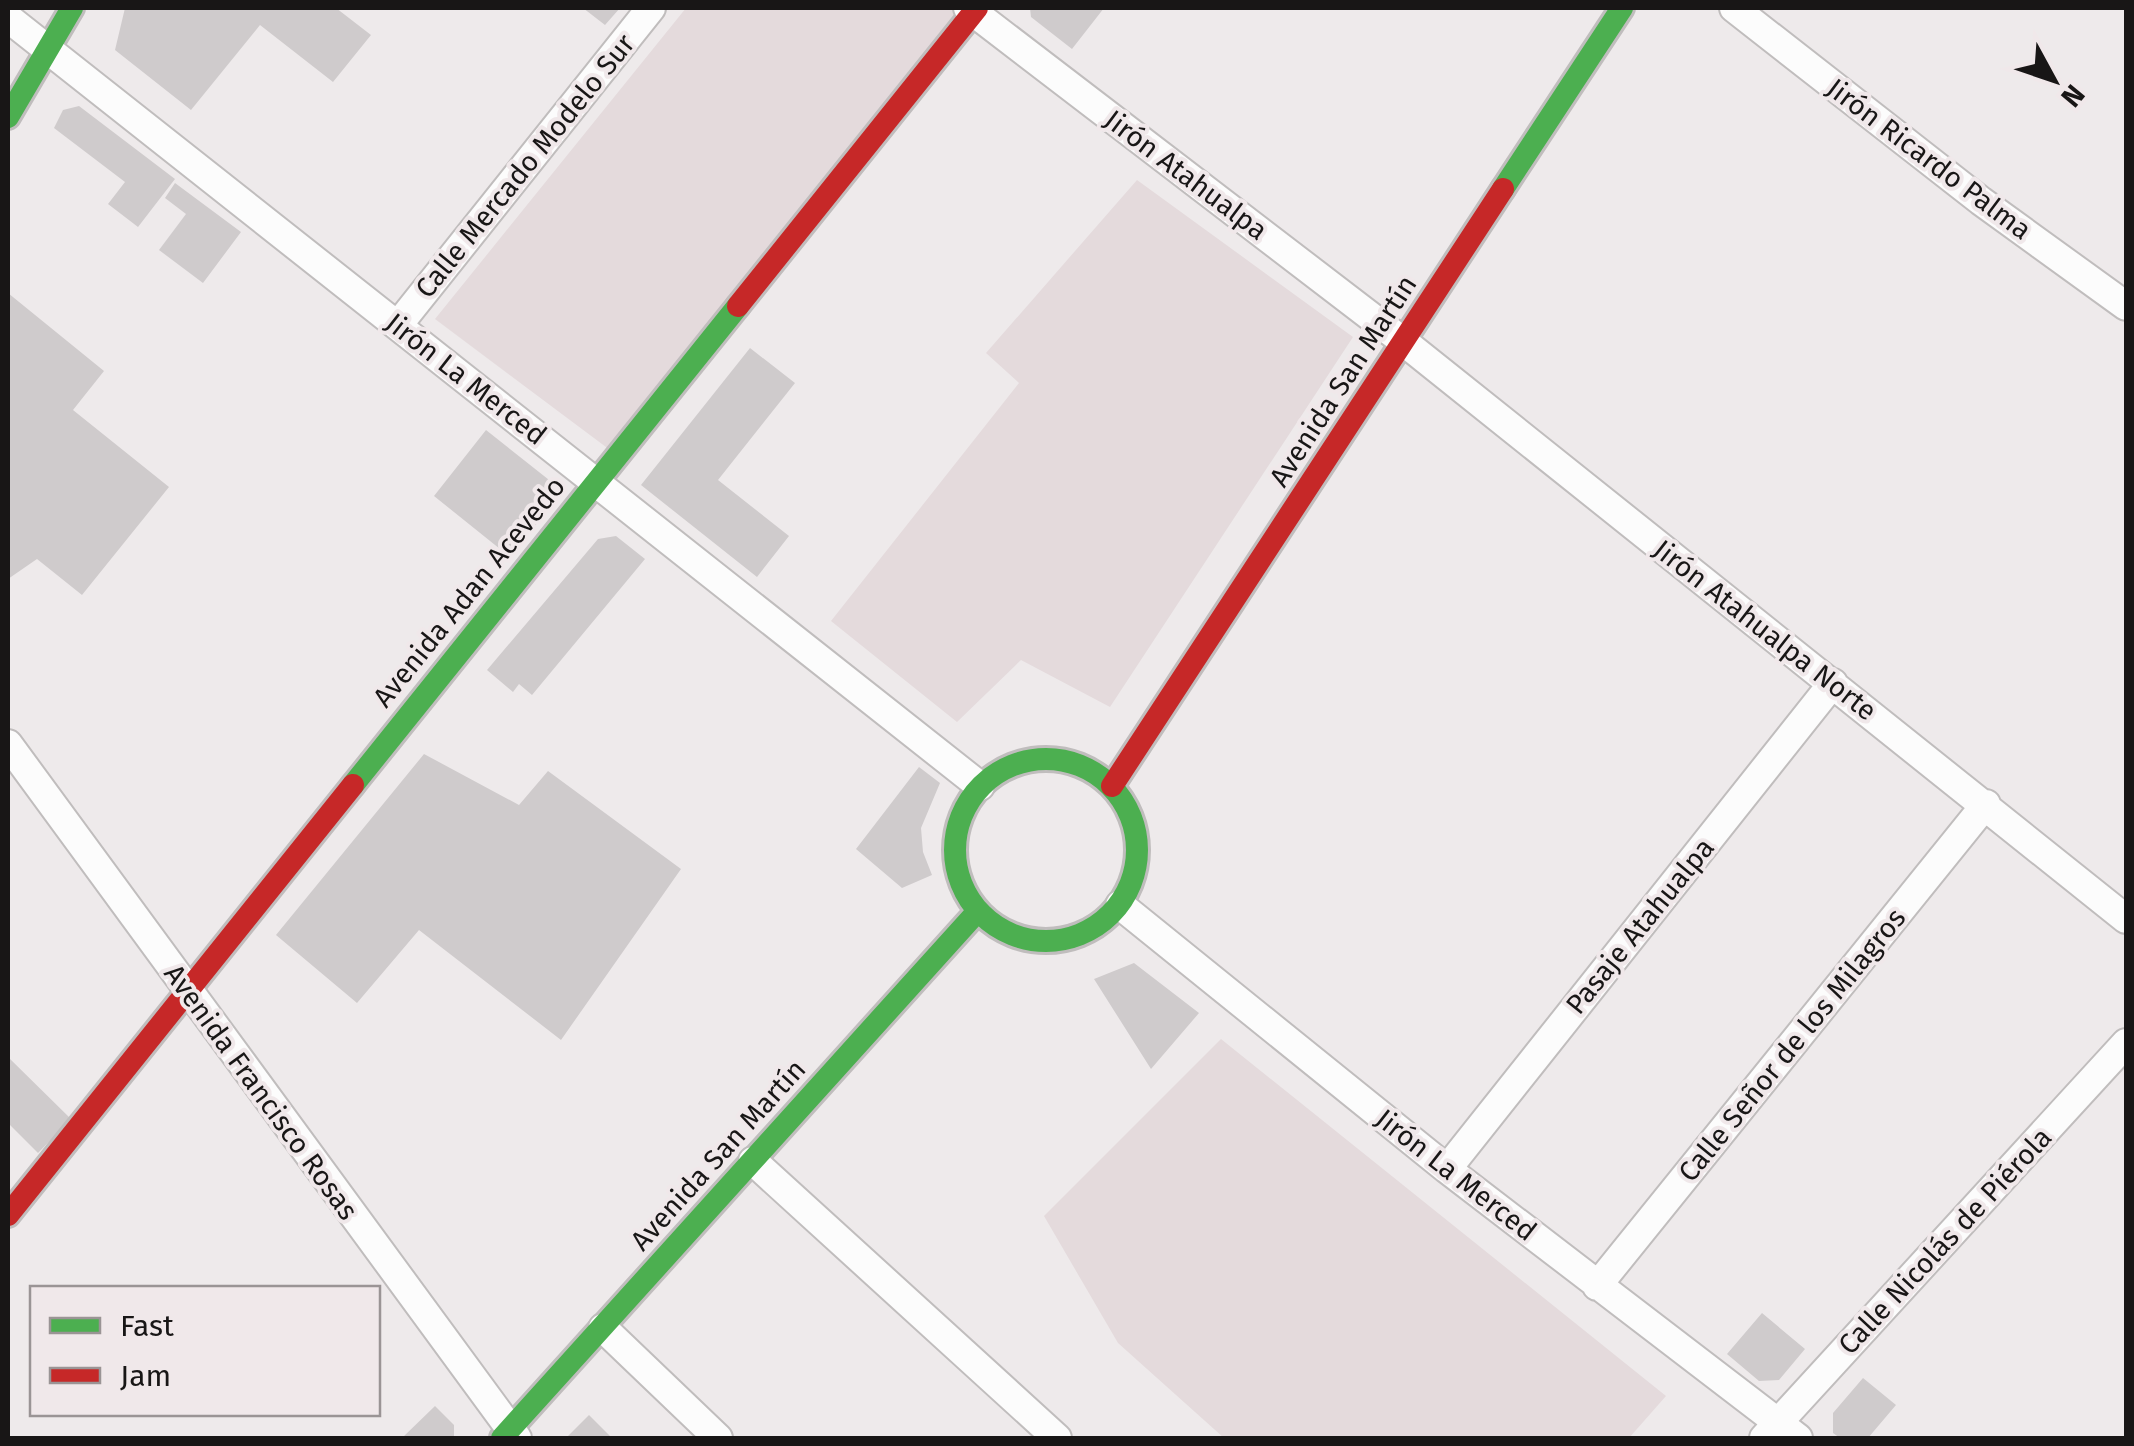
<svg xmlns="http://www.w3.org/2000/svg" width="2134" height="1446" viewBox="0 0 2134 1446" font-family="'Fira Sans',sans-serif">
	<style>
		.built { fill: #e4dadc }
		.building { fill: #cfcbcc }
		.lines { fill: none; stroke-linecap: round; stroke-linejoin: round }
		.street-casing { stroke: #c0bdbd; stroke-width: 32 }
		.fast-casing { stroke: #c0bdbd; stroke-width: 28 }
		.jam-casing { stroke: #c0bdbd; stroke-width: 28 }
		.street { stroke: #fcfcfc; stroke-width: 28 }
		.fast { stroke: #4caf50; stroke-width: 22 }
		.jam { stroke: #c62828; stroke-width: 22 }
		.labels { text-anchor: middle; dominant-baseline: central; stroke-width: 8; stroke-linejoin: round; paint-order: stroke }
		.street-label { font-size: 28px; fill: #181616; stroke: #f0e8ea }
	</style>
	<rect width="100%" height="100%" fill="#eeeaeb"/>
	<!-- built -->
	<path class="built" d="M686,8H950L958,13L610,450L435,319Z
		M1137,180L1353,337L1110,707L1021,660L957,722L831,621L1019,383L986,353Z
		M1221,1039L1666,1396L1629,1438H1224L1118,1343L1044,1216Z"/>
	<!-- building -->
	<path class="building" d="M125,8H336L371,35L333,82L260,25L191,110L115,50Z
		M583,8H620L605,25Z
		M1030,8H1104L1072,49L1031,17Z
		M79,106L175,179L138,227L108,204L125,182L54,128L63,110Z
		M175,183L241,232L203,283L159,250L186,214L165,198Z
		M8,293L104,371L73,410L169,487L82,595L37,559L8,579Z
		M750,348L795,383L718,480L789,536L757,577L641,485Z
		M486,430L563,491L510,557L434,496Z
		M616,536L645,559L532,695L519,684L513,692L487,670L598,539Z
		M424,754L519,805L548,771L681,869L561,1040L419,930L357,1003L276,935Z
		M919,767L940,783L921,828L923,852L932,875L902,888L856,849Z
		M1134,963L1199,1013L1151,1069L1094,979Z
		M8,1057L71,1119L38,1153L8,1123Z
		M1762,1313L1805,1349L1779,1380L1759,1381L1727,1354Z
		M1863,1378L1896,1405L1868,1438H1840L1833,1433V1413Z
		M435,1406L454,1425V1438H402Z
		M589,1415L612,1438H566Z"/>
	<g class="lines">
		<defs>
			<path id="street" d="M968,8L1404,342L2126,919
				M1734,8L1981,201L2126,306
				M8,18L980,786
				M398,325L651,8
				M8,744L517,1438
				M1120,905L1447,1169L1798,1438
				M753,1161L1057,1438
				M1447,1169L1833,683
				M1597,1286L1986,804
				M603,1328L718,1438
				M1764,1438L2126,1043"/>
			<path id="fast" d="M8,117L72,8
				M1503,189L1622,8
				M955 850a91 91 0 1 1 182 0a91 91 0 1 1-182 0Z
				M353,785L738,306
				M502,1438L977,912"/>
			<path id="jam" d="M738,306L977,8
				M1112,786L1503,189
				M8,1215L353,785"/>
		</defs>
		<!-- street casing -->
		<use href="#street" class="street-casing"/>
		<!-- fast casing -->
		<use href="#fast" class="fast-casing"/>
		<!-- jam casing -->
		<use href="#jam" class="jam-casing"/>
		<!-- street -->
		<use href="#street" class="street"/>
		<!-- fast -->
		<use href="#fast" class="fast"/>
		<!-- jam -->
		<use href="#jam" class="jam"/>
	</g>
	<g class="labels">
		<!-- street labels -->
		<g class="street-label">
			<text transform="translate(1929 159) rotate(37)">Jirón Ricardo Palma</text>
			<text transform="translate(525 166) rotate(-51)">Calle Mercado Modelo Sur</text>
			<text transform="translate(1186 175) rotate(37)">Jirón Atahualpa</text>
			<text transform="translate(466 379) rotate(38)">Jirón La Merced</text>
			<text transform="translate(1343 381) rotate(-57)">Avenida San Martín</text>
			<text transform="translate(469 592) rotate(-51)">Avenida Adan Acevedo</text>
			<text transform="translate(1765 630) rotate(38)">Jirón Atahualpa Norte</text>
			<text transform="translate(1640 926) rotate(-51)">Pasaje Atahualpa</text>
			<text transform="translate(1792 1045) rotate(-51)">Calle Señor de los Milagros</text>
			<text transform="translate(261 1092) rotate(54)">Avenida Francisco Rosas</text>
			<text transform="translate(718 1155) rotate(-48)">Avenida San Martín</text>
			<text transform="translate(1456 1175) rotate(38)">Jirón La Merced</text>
			<text transform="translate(1945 1241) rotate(-47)">Calle Nicolás de Piérola</text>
		</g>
	</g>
	<!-- border -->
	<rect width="2134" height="1446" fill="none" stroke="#181616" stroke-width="20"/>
	<!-- legend -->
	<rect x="30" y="1286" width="350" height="130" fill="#f0e8ea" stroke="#9a9495" stroke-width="2.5"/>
	<rect x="50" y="1318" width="50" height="15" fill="#4caf50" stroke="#9a9495" stroke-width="2.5"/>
	<text x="120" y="1336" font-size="30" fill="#181616">Fast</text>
	<rect x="50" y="1368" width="50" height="15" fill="#c62828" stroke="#9a9495" stroke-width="2.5"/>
	<text x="120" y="1386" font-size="30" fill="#181616">Jam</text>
	<!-- north arrow -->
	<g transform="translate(2054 80) rotate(130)" stroke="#f0e8ea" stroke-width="8" paint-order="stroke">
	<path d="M0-8L18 38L0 25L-18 38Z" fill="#181616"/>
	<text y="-15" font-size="28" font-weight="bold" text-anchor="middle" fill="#181616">N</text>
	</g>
</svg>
